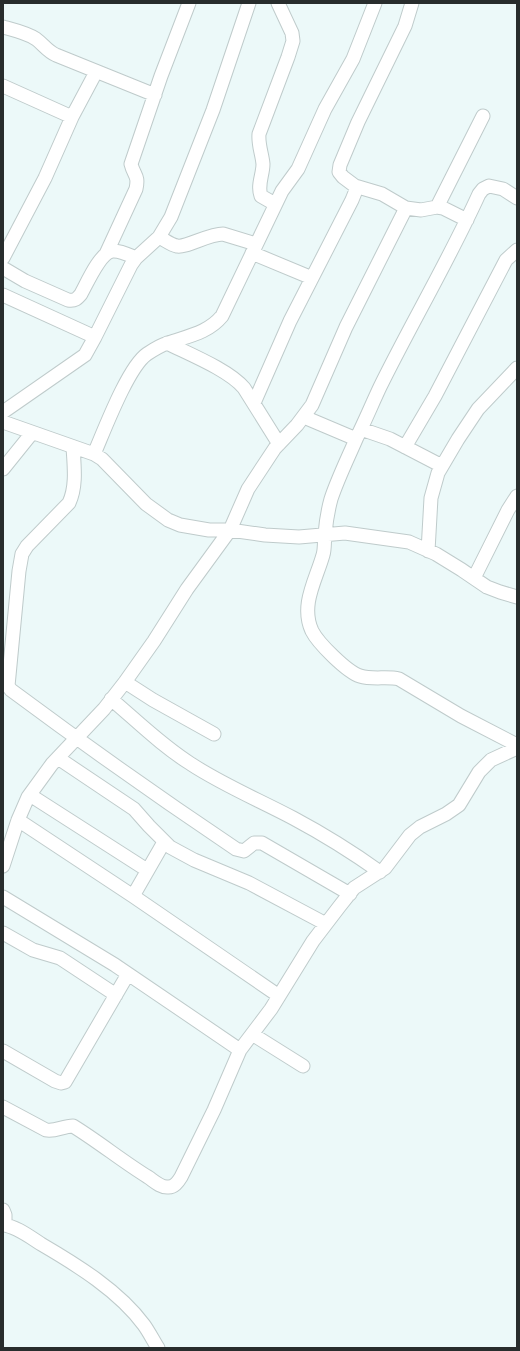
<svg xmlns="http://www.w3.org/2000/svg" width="520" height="1351" viewBox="0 0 520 1351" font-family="'Libre Baskerville',serif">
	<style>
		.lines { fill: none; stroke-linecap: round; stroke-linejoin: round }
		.minor-casing { stroke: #bfcbcb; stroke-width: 15 }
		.minor { stroke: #fff; stroke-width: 13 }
	</style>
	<rect width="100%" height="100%" fill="#ecf9f9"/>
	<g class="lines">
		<defs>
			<path id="minor" d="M3,27C14,30 27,33 36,39C43,44 47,51 56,55L155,95
				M3,86L72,117
				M355,186L382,194L406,208L421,210L437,207L443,208L467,220
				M517,198L503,189L489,186L483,189L479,194C449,260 412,322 380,387C372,404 365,421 357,437C348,458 338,478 331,499C328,510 326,522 325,534C324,541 325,549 323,555C316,580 300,605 312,631C318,643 347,672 360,676C373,680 387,676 399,679L461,716L517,745
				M275,204L261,196C257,185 263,175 263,164C262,153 258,145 259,134L288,57L293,41L292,33L278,3
				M437,207L483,116
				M159,237C165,240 171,245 177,246C185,248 209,234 223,234L256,244
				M252,253L312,278
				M106,254L136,189C139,175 134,176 131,164L161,76L189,3
				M3,258L45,178L72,117L96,72
				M3,268L25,281L68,300C75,301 77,299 81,294C87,283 100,253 112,251C120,250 129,255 136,258
				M3,295L95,337
				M167,343C189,354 229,370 244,388L279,444
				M254,403L290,321L352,200L356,190L355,186L343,177L339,172L340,165L358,122L405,26L412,3
				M3,412L85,355L95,337L131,265L136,258L159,237L171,217L213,110L249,3
				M304,417L356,439
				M3,422L94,454L102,459L146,504L168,520L180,525L209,530H230L265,535L299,537L345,533L409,542L436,554L462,570L487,587L500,592L517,597
				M361,429L390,439L442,466
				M73,447C74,465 77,486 69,503L27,546L22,554L19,571L8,686L11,690C85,745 160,798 236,849L244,851L254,843H262L350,894
				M405,447L435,396L506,260L517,250
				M94,454C104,431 128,367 147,354C153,350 161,345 168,343C188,336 208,333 222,316L282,191L298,169L325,109L353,59L375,3
				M3,469L32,433
				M428,551L431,498L438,473L458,439L478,409L517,368
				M474,578L508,510L517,496
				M125,682L153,700L214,734
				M111,699C137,721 162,746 191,764C223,785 259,800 293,818C323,834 352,852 380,872
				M58,758L134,809L149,826L170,847L194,860L249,883L326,924
				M30,795L147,870
				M18,820L133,896L279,996
				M3,866L18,820L28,797L52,764L104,709L125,682L154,641L187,589L230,530L248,489L275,448L297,425L312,405L346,327L406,208
				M133,896L164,842
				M3,897L115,965L240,1050
				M3,933L33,950L60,958L116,995
				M252,1034L303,1066
				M3,1051L55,1081L61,1083L65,1082L128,974
				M3,1107L46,1130C55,1132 63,1126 73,1126C99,1142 122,1161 148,1177C154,1181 160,1187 167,1187C174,1188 178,1182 181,1177L214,1110L240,1050L271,1009L313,941L339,907L354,888L385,868L410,835L420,827L446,814L459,805L479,772L491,760L517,748
				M3,1210L5,1215V1225
				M3,1225C16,1226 30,1237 41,1244C77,1265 119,1291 144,1325C149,1332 153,1340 158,1348"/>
		</defs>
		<!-- minor casing -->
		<use href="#minor" class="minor-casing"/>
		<!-- minor -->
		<use href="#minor" class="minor"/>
	</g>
	<!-- border -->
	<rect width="520" height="1351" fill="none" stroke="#282d2d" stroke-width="8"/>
</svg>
